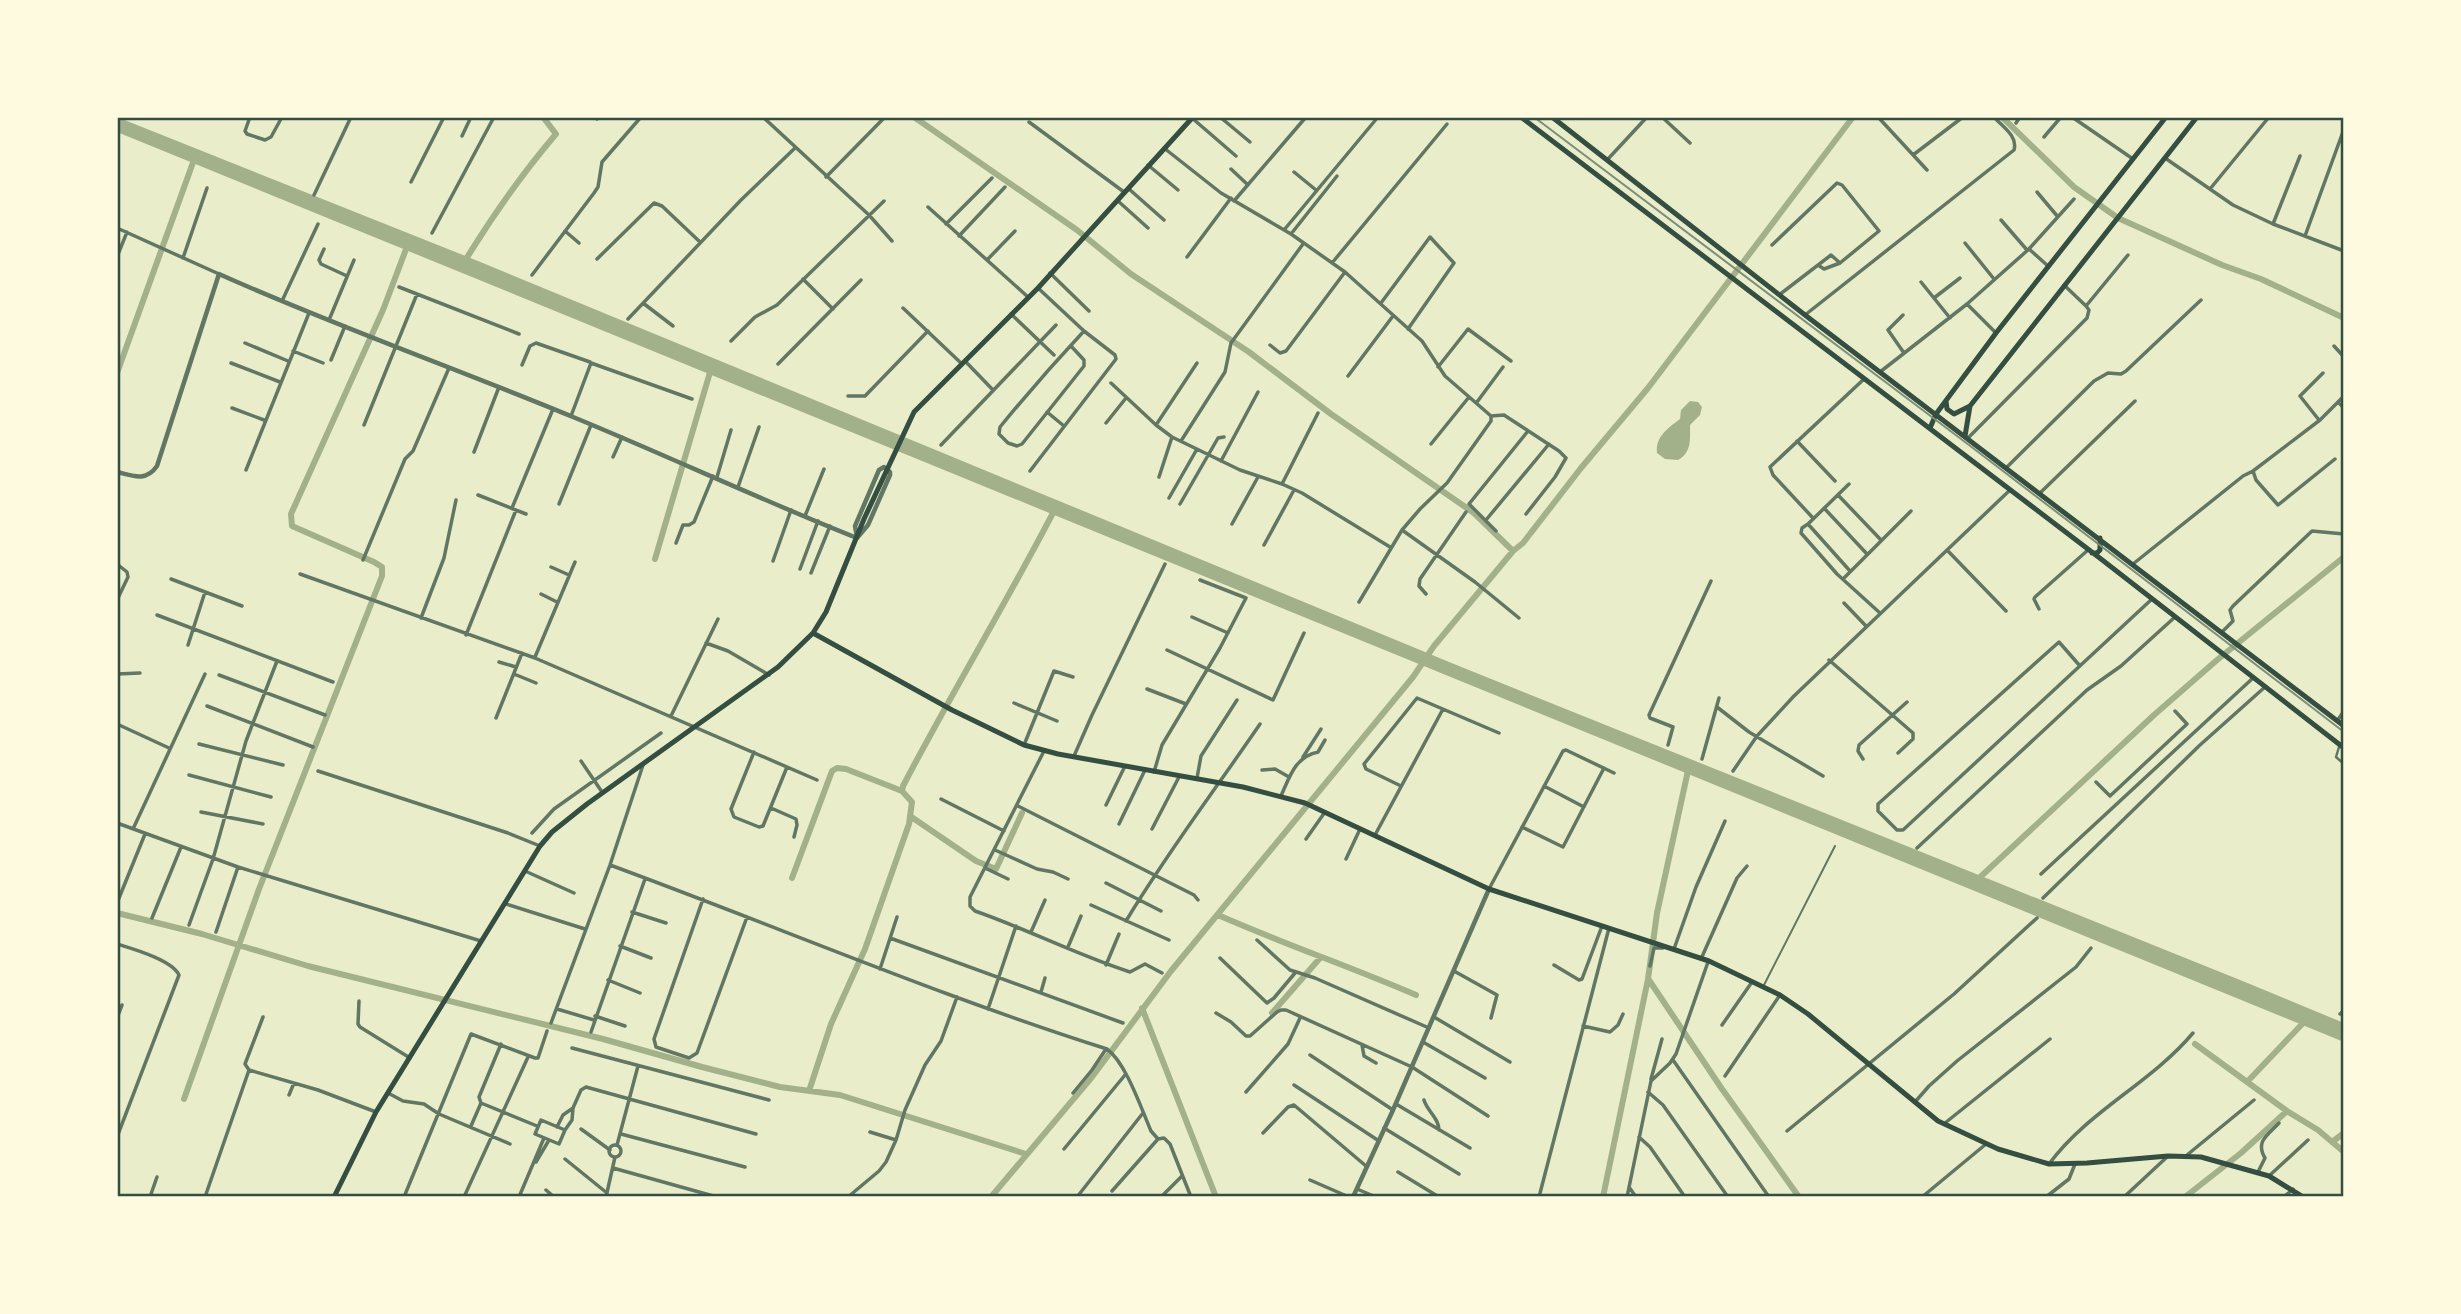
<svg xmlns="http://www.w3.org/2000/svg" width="2461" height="1314" viewBox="0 0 2461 1314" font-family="'Nunito Sans',sans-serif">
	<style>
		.water { fill: #a3b18a }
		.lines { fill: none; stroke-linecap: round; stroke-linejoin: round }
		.canal { stroke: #a3b18a; stroke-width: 6 }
		.service { stroke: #617663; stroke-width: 2 }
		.pedestrian { stroke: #617663; stroke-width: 2.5 }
		.minor { stroke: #617663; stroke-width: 3.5 }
		.tertiary { stroke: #617663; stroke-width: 4.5 }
		.secondary { stroke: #344e41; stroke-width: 5 }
		.primary { stroke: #344e41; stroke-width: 5 }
		.rail { stroke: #7c8e77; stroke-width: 2 }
		.neatline { fill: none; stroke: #344e41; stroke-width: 2.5 }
	</style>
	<rect width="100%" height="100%" fill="#e9edc9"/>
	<!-- water -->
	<path class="water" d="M117,117L478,261L1454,664L2245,982L2344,1023V1042L117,132Z
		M1690,401L1698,402L1702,407L1700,415L1690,425C1690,439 1692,452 1678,460L1665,459L1657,453C1655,437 1668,428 1680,419L1681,410Z"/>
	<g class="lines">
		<!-- canal -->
		<path class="canal" d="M914,117L1077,230L1131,274L1249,352L1331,414L1474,513L1513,551
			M2002,117L2074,187L2118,218L2222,265L2261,279L2344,318
			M463,264C491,218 521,175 556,134L543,117
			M117,373L195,157
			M655,559L711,369
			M910,816L976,861L996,869L1022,813
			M792,878L832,771L837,768L846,769L902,791
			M1977,880L2154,715L2217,660L2344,557
			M117,913L202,934L308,966L603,1039L702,1067L780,1087L840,1095L1026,1154
			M1218,915C1284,944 1351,967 1416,995
			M1649,980L1722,1089L1799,1197
			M1142,1008L1216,1197
			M1272,1013L1320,958
			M2195,1044L2287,1111L2318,1130L2344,1152
			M2247,1082L2306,1020
			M809,1091L831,1024L865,949L909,824L912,802L902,791L903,786C952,692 1007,602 1056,507
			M184,1099L259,889L382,576V567L374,562L292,526L291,514L383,310L408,244
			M2332,1142L2344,1133
			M991,1197L1092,1077L1171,971L1413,677L1434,646L1513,551L1523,543L1581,468L1648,388L1853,117
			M1603,1197L1648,979L1657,913L1689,766
			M2185,1197L2241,1153L2287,1111"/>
		<!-- service -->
		<path class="service" d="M1764,985L1835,846"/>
		<!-- pedestrian -->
		<path class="pedestrian" d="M2339,747L2336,757L2344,764"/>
		<!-- minor -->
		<path class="minor" d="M250,117L245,131L247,134L265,140L271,137L282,117
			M763,117L869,215L892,241
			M1220,117L1250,142
			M1662,117L1690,143
			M1878,117L1927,170
			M2072,117L2133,159
			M1192,118L1236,156
			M597,119L599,117
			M1029,122L1124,192
			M2016,123L2020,117
			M462,136L471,117
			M2044,137L2061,117
			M1164,148L1221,193L1291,234L1345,272L1422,341L1445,376L1491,416V421L1447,483L1420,509L1402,530L1359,602
			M1913,155L1963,117
			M2165,158L2233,205L2273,224L2344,251
			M1608,159L1647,117
			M1148,165L1178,190
			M1231,169L1248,185
			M1294,172L1316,190
			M826,177L885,117
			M411,182L444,117
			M1129,189L1164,220
			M2210,189L2269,117
			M2037,192L2058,217
			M314,195L351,117
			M1118,201L1148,228
			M1234,201L1306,117
			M928,207L1028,297
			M2001,220L2027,250
			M946,224L992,178
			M2273,224L2300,156
			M117,228L219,274
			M1284,230L1378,117
			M565,231L579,243
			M432,233L494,117
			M1291,234L1337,176
			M959,236L1005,187
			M2305,236L2344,129
			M1965,243L1994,279
			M1772,245L1837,183L1842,185L1879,231L1840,263L1831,255L1779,295
			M324,249L319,260L321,264L347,276
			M2029,249L2048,266
			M117,257L127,232
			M1187,257L1231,198
			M183,258L207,188
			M597,259L654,203L662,206L700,242
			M987,260L1015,231
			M1332,263L1447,124
			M1818,265L1824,269L1840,263
			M1050,273L1089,311
			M532,275L594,193L598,187L602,162L641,117
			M803,279L833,309
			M1921,282L1950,318
			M399,287L519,334
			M1934,298L1960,278
			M282,301L318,224
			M643,303L673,326
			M1381,303L1430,237L1454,263L1408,329
			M1967,304L1996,333
			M2086,306L2128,255
			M903,308L962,364
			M1011,314L1054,355
			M1805,315L2014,150C2018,136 2003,127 1994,117
			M1903,315L1888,330L1904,353
			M628,319L741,200L795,148
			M329,320L354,260
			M731,341L755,317L777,305L884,201
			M245,343L288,361
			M1270,345L1280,353L1286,351L1345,272
			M1071,346L1084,360V366L1022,444L1017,446L1008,443L999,434L1000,427C1027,394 1055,362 1084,331
			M2334,346L2344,357
			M293,351L323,363
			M331,360L345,326
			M965,361L993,390
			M231,363L280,382
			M778,364L861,280
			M522,365L530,346L536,343L590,362
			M1438,367L1468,329L1511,361
			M1880,372L1967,304L2029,249L2074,199
			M1348,376L1393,316
			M1111,383L1156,425L1172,437L1240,470L1282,484L1302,493L1390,547
			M848,396H865L928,331
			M1477,402L1503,367
			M2338,402L2344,408
			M232,408L264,420
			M1047,412L1064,426
			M571,416L591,363L692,399
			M1491,416L1504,415L1559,451L1566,458L1555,477L1526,514
			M2319,420L2300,396L2323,373
			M1106,423L1126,398
			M364,425L417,294
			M1156,425L1197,363
			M1968,438L2087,318L2089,310L2086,306L2064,285
			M1181,441L1225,372L1231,343L1303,244
			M1797,441L1835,481
			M1431,444L1469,397
			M941,445L1056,325
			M474,452L499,387
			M613,457L622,437
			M1221,461L1258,392
			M2007,467L2094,381L2108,373L2121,374L2126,371L2201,300
			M246,470L309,313
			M1030,471L1116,359L1115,355L1084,331L1038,288
			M2253,471L2256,480L2278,505L2335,459
			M717,477L731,430
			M1159,477L1172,437
			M1282,484L1318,413
			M1849,484L1808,524L1850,571
			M738,487L759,427
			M2040,493L2135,401
			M478,495L526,514
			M1838,495L1881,540
			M1169,498L1197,449
			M559,504L591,425
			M1180,504L1218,438L1224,437
			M512,508L553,409
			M1824,508L1867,554
			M805,516L824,469
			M1813,518L1773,475L1770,467L1864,379
			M1486,520L1549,444
			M1232,524L1258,477
			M1808,524L1802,528L1801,533L1837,574L1880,613
			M1402,530L1475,582L1519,618
			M1496,531L1469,504L1528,431
			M676,543L683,525H689L694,522L713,476
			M1264,545L1294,490
			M1947,550L2006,611
			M363,560L405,459L413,451L449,368
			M773,561L791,510
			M117,564L127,572L128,577L117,600
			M2133,564L2243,476L2253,471L2320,420L2344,396
			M551,567L569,575
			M800,569L818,521
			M811,573L830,526
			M300,574L535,658L817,780
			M171,579L242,606
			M1843,579L1911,511
			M541,594L557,602
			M1426,594L1419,586L1420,579L1466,512
			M1844,603L1866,626
			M2039,609L2034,599L2035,597L2088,550
			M157,615L333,682
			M1192,617L1228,633
			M421,618L444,558L456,500
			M2222,632L2233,621L2230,610L2233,606L2312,531L2344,534
			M466,635L516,510
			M706,643L728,651L769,675
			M188,645L205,592
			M1167,650L1273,700L1304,633
			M535,657L575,562
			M1829,660L1913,733V739L1898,753
			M499,662L516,667
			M2080,666L2059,642L1878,804V811L1897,830H1903L2152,599
			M117,674L140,673
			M514,674L536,683
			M219,675L325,715
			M1147,689L1186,704
			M1014,703L1057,721
			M207,706L313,747
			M1717,707L1749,732L1823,776
			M671,716L718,619
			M496,718L522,653
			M2337,721L2344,711
			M117,724L169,748
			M199,744L283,765
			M1024,745L1054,671L1073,677
			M1668,745L1673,727L1650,718L1649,715L1711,581
			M1044,751L970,897V906L975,911C1027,929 1077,955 1130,972L1145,964L1162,973
			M754,752L731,809L734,817L759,827L763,826L787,767
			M1074,756L1092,715L1165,564
			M1303,757L1321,729
			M1702,759L1719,698
			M1863,759L1858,751L1859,745L1907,702
			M581,761L602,792
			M1262,770L1275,769L1289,777
			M318,771L508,833L540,846
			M1733,771L1757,736L1794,696L2010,490
			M1154,772L1162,745L1220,648L1246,598L1200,580
			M189,775L271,797
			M1197,778L1201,756L1237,700
			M2096,782L2110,796L2187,724L2175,711
			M1401,786L1366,769L1364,764L1417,698L1499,733
			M1544,786L1584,807
			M1281,796C1290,776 1295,757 1318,752L1325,740
			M941,799L1004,831
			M1106,805L1125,766
			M1018,806L1194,895L1198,900
			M771,808L796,819L797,825L794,837
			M201,812L263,824
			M117,823L238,867L481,941
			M1119,824L1145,770
			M1522,827L1563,847L1604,768
			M133,829L205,674
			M1152,829L1179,777
			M532,833L554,809L661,733
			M1375,835L1443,709
			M1306,839L1325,812
			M1917,848L2087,690L2121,666L2175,617
			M995,850L1037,869L1053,872L1068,879
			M1346,859L1360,829
			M610,865C776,926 939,996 1107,1049C1126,1063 1141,1108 1151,1131L1158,1139L1164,1138L1170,1144L1191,1197
			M985,868L1008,879
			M525,871L574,893
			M2041,874L2253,678
			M1106,883L1161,911
			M1489,889L1563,751L1566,750L1614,773
			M2043,898L2200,745L2265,687
			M703,899L654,1039L656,1047L689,1058L697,1053L747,917
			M117,903L145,834
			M506,904L585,929
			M1091,905L1169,940
			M632,912L666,923
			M152,918L181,847
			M1126,921C1167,853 1215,790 1260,724
			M189,925L213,859L246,741L277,661
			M216,932L238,867
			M1031,932L1045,900
			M890,938L1123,1023
			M1257,940L1290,970L1315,978L1429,1028
			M117,944C133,949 172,960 179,975L117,1137
			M620,946L651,958
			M1068,947L1081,916
			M1674,949L1696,887L1725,821
			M1220,958L1267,1003L1274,998L1295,973
			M1701,959L1737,878L1747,866
			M1106,965L1119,934
			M1554,965L1579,980L1582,979L1602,926
			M1650,966L1654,948H1663
			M880,969L897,917
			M1454,971L1497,995L1491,1018
			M608,980L640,993
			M1041,992L1045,978
			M359,1001L358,1024L360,1027L410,1058
			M557,1009L594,1020
			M988,1009L1016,926
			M1216,1013L1231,1022L1246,1036H1250L1277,1012L1281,1010H1286L1412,1067L1488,1116
			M2340,1014L2344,1011
			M595,1016L625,1026
			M263,1017L245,1064L249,1070L318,1090L376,1112
			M1434,1017L1510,1062
			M117,1018L122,1005
			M551,1023L610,865L643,765
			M1722,1025L1752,982
			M1583,1026L1610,1032L1618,1025L1623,1014
			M591,1032L645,879
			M1423,1042L1485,1078
			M1362,1045L1364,1056L1376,1063
			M572,1048L769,1100
			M1310,1055L1393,1110
			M1673,1060L1769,1197
			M1725,1076L1780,995
			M1651,1079L1662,1039
			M1294,1085L1379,1141
			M1246,1092L1288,1044L1300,1018
			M1648,1092L1663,1105L1728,1197
			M388,1093L403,1101L424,1104L439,1114L510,1144
			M1073,1093L1092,1070L1106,1049
			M289,1095L294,1083
			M1424,1100C1427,1111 1439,1118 1439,1130
			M1915,1102L1929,1086L1957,1061L2076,967L2091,948
			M481,1103L537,1126
			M1396,1104L1470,1148
			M573,1108L581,1090L586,1087L756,1134
			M541,1120L565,1130L559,1144L535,1134Z
			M1945,1123L2050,1039
			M471,1126L481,1103L479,1097L501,1044
			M557,1127L563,1115L573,1108L572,1120L565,1130
			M1384,1128L1459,1174
			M581,1129L610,1150
			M1787,1131L1954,994L2037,918
			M870,1132L896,1140
			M1263,1133L1288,1107L1294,1105L1366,1166
			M621,1134L745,1167
			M1639,1137L1650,1147L1685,1197
			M617,1145L638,1066
			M609 1151a6 6 0 1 1 12 0a6 6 0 1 1-12 0Z
			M1064,1149L1125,1075
			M2187,1155L2254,1100
			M565,1159L607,1193
			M536,1162L549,1140
			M2049,1164C2088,1111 2151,1083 2193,1033
			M613,1168L717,1197
			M1398,1172L1439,1197
			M2258,1172L2265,1158C2255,1141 2268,1135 2279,1123
			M2269,1176L2308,1140
			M1310,1180L1349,1197
			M1629,1187L1636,1197
			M1357,1189L1376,1197
			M546,1190L554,1197
			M1112,1191L1158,1139
			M150,1197L157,1177
			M205,1197L249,1070
			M404,1197L471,1034L535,1058H538L547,1031
			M464,1197L528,1057
			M519,1197L544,1138
			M606,1197L615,1157
			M848,1197L879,1171L886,1162L896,1140L905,1110L925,1065L941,1041L957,997
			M1077,1197L1143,1113
			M1161,1197L1182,1176
			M1539,1197L1609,928
			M1627,1197L1651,1081L1670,1063L1676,1054L1708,962
			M1922,1197L1986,1144
			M2046,1197L2069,1179L2075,1164
			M2124,1197L2167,1157
			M2284,1197L2293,1189"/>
		<!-- tertiary -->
		<path class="tertiary" d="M884,467L890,472V475L868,525L857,538L855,526L879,470Z
			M117,472C133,476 146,482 157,466L219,274C335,326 455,368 573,417C668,456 761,500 857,538
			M1353,1197L1393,1110L1489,889"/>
		<!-- secondary -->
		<path class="secondary" d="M1946,401L1947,409L1954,414L1970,406
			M1930,428L1936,414L1996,333L2166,117
			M1965,436L1970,406L2197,117
			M813,633L952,710L1024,745L1058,754L1243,787L1305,803L1489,889L1709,961L1780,995L1808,1014L1938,1121L1998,1149L2049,1164L2087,1163L2168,1156L2201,1157L2269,1176L2303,1197
			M334,1197L376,1112L540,846L552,832L587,804L778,667L813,633L826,612L864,519L914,412L1038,288L1193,117"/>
		<!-- primary -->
		<path class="primary" d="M1521,117L2101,559L2344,748
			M1552,117L1805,315L2344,726
			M2092,553H2097L2100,550V538"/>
		<!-- rail -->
		<path class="rail" d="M1534,117L1969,445L2344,732"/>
	</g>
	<!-- border -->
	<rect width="2461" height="1314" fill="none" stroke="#fefae0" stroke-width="238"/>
	<rect x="119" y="119" width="2223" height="1076" class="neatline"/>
</svg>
